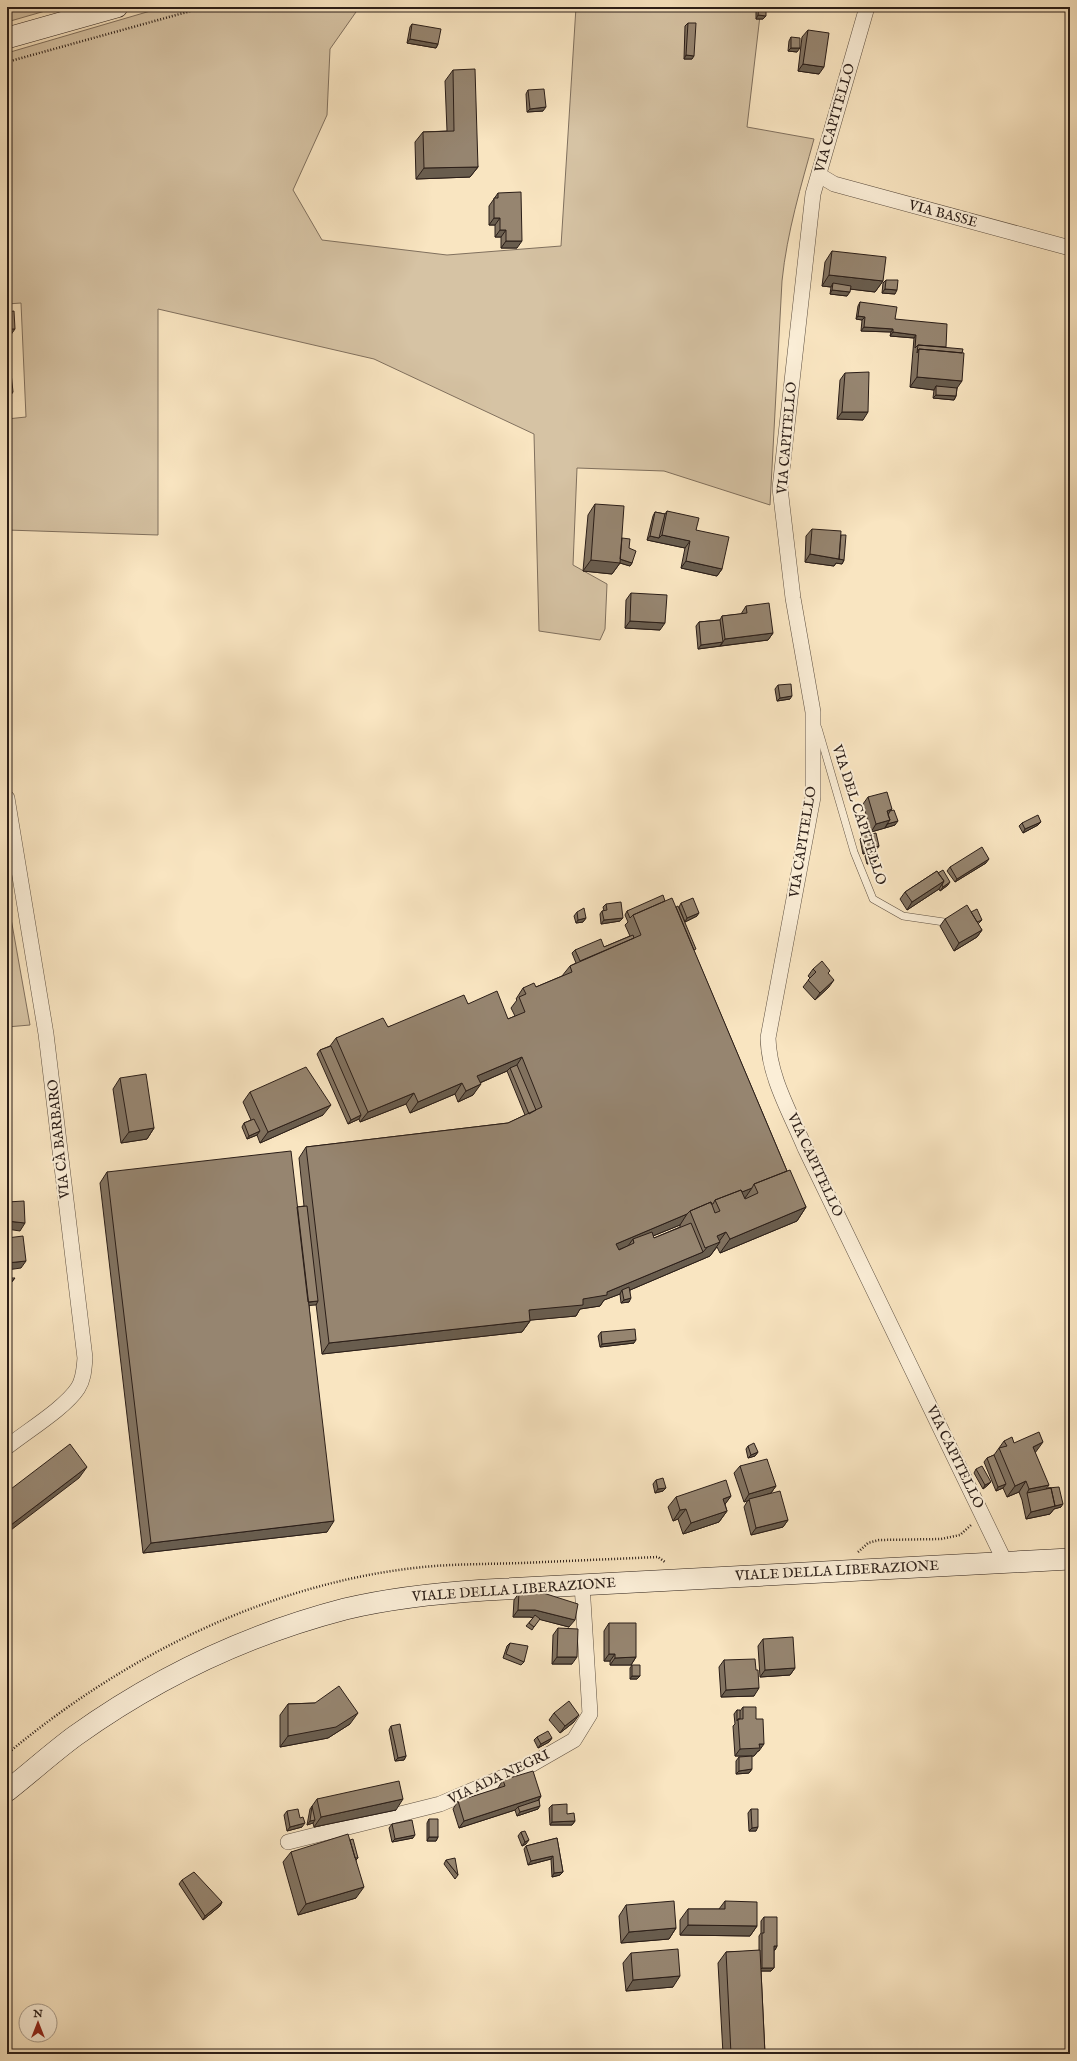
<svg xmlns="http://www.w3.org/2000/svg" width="1077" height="2061" viewBox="0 0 1077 2061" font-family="'IM FELL English',serif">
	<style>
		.green { fill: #d6c3a4; stroke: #80705e }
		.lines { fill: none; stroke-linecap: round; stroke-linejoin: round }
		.lane-casing { stroke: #5e5042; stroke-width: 8 }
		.street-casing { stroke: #5e5042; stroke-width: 16 }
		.secondary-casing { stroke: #2b1e18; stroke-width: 22 }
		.path { stroke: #2b1e18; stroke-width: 2.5; stroke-dasharray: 1 2; stroke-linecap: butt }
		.lane { stroke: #fbeed7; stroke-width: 7 }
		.street { stroke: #fbeed7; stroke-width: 15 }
		.secondary { stroke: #fbeed7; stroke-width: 21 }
		.wall { fill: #817260; stroke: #2b1e18; fill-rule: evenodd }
		.shaded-wall { fill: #695d4e; stroke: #2b1e18 }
		.building { fill: #968570; stroke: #2b1e18 }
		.labels { text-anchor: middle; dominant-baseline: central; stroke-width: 4; stroke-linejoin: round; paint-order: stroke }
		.street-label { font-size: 14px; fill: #2b1e18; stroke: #fbeed7 }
	</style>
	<rect width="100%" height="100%" fill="#f9e5c1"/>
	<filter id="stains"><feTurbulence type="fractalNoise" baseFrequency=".005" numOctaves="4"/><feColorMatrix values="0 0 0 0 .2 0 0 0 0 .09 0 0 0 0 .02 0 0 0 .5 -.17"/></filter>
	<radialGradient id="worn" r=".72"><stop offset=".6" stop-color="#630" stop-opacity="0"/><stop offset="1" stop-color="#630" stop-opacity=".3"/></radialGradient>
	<!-- green -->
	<path class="green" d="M7,7H59L7,22Z
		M164,7H357L356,12L330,49L327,115L293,190L322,240L447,255L561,246L576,7H761L747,127L814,139C801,186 787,232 782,281L770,505L664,471L577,468L573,565L607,584L605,629L600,640L539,631L534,434L374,359L158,309V535L7,530V419L26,417L21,303L7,304V53Z
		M7,896L30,1025L7,1027Z"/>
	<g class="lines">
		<defs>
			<path id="lane" d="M818,728L854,852L873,899L903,916L944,922"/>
			<path id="street" d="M867,7L813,194L780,488L793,598L813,712V797L768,1038C769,1077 790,1112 805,1148L1005,1562
				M819,175L834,184L1070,248
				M7,798L46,1034L85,1358C84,1368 84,1379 78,1388C65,1408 27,1431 7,1447
				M288,1842L440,1804L527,1767L574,1740L590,1714L582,1584"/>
			<path id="secondary" d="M7,38L117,7
				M7,1791C30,1773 52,1753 75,1736C156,1678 249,1634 345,1609C391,1598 439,1593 486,1590L1070,1559"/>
		</defs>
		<!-- lane casing -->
		<use href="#lane" class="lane-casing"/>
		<!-- street casing -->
		<use href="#street" class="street-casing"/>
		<!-- secondary casing -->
		<use href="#secondary" class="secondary-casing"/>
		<!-- path -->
		<path class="path" d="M7,62L205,7
			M858,1552L868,1543L879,1540L941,1539L960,1535L971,1525
			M7,1754C126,1654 277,1579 434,1566C463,1564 492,1564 522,1563C567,1561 613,1559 658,1557L665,1562"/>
		<!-- lane -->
		<use href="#lane" class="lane"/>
		<!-- street -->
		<use href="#street" class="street"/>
		<!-- secondary -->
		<use href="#secondary" class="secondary"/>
	</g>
	<!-- wall -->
	<path class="wall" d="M759,8L763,19H756V12Z
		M688,23L692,59H684L685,26Z
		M412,24L438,44L436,48L407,43L410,27Z
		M808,30L819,74L798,71L802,37Z
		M791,37L797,52L788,51L789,41Z
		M453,70L478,167L470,177L416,179L415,142L423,132L447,131L445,81Z
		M528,90L543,111L527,112L526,94Z
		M498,193L517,248H501V237H495V225H489V206Z
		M832,251L883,281L875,292L850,289L847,296L830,294L831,287L822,286L825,262Z
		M886,280L895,294L882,293L883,283Z
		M860,302L895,319L946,347L957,388L956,396L954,400L933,398L934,390L910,387L914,338L890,336L891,332L861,331L862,320L856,319L858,306Z
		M845,373L863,420L837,419L840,380Z
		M595,504L629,548L632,563L630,566L620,563L612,574L583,571L588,515Z
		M667,511L696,530L722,569L717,576L681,568L685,548L647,540L653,516L655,512L665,514Z
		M812,529L844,560L842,564L836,563L834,566L805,562L806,536Z
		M631,593L660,630L625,628L626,600Z
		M746,606L773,633L768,640L698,649L696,626L699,622L720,620L722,616L741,614Z
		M778,685L790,699L777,701L775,689Z
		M868,797L892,809L890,811L895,825L871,832L863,804Z
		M1041,822L1038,825L1023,833L1019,826L1022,823Z
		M863,836L879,846L876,850L863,854L860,839Z
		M868,852L877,859L875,862L867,864L865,856Z
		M986,863L955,882L947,871L950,867Z
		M937,871L948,885L940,891L939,889L907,910L900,899L905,892Z
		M665,901L694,951L787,1171L806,1207L797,1221L720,1253L717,1247L710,1256L630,1290L629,1302L621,1303L620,1294L604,1300L600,1306L580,1309L576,1316L530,1320V1321L522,1332L322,1354L316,1304L309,1305L327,1532L143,1553L100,1183L107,1172L297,1207L304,1206L299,1158L306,1147L508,1123L525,1115L507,1071L480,1083L473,1095L458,1102L455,1094L410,1113L406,1104L360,1122L359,1119L348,1124L317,1054L320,1050L330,1046L336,1038L388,1027L468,1004L508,1019L515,1016L511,1008L517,1000L516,999L523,988L536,987L562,976L570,966L576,963L572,953L575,950L604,947L630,936L625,925L628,922L625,915L627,911ZM680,1225V1227L654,1238L653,1236Z
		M681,903L697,916L685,922L679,907Z
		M606,904L623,918L620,921L601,924L600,914L602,911H604L603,907Z
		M577,912L586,918L583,922L576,923L574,916Z
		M971,912L982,920L978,924L982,930L977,937L954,951L940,926L945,919Z
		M813,969L828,973L829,987L815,1000L803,987L810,978L808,976Z
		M120,1078L154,1128L147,1139L121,1143L113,1089Z
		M250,1092L323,1115L260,1143L257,1135L247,1139L242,1127L244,1123L251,1120L243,1102Z
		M601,1332L634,1343L600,1347L598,1336Z
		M1004,1441L1035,1453L1047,1489L1048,1488L1061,1507L1054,1509L1050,1514L1026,1519L1022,1500L1019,1492L1007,1497L1003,1488L996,1491L984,1462L987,1458L994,1455Z
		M748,1446L758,1452L755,1456L748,1458L746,1449Z
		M740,1466L776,1486L771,1493L757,1497L788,1520L783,1527L751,1535L744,1507L748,1500L744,1502L734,1473Z
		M976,1469L991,1482L988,1485L983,1489L974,1473Z
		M656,1480L663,1491L655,1493L653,1484Z
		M731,1496L725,1504L727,1511L719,1522L683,1534L678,1519L673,1521L668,1507L676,1497Z
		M1070,1507V1522L1067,1511Z
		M519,1593L569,1627L539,1619L532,1630L526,1626L533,1618L530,1617H513L514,1600Z
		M609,1623L636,1657L631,1665H610V1661H604V1631Z
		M558,1628L572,1664H552L553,1635Z
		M763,1639L795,1668L790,1675L760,1677L758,1646Z
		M510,1643L524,1662L521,1665L503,1658L507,1646Z
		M724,1660L756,1670L754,1696L721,1697L719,1667Z
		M632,1665L640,1676L637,1679H630V1668Z
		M315,1703L350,1724L328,1738L280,1747V1715L288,1704Z
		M743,1707L756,1719L759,1751H758L754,1756H735L733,1726L735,1724L734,1714L737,1710L740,1711Z
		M554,1713L574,1722L560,1733L549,1720Z
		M391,1726L406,1756L404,1760L395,1761L389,1730Z
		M537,1737L552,1738L549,1742L538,1748L534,1740Z
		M739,1757L752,1769L749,1773L736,1774V1761Z
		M503,1780L541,1796L539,1800L538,1809L517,1816L515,1810L459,1828L453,1809L458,1801L498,1789V1788Z
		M317,1799L396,1810L314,1827L313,1823L307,1825L310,1809Z
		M552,1805L567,1814L575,1821L572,1825H550L549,1808Z
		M751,1809L756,1831H749L748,1813Z
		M287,1811L302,1827L287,1831L284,1815Z
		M429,1819L438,1837L436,1841H427V1823Z
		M392,1824L413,1838L392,1842L389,1828Z
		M521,1832L526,1844L522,1846L518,1836Z
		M557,1838L563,1872L560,1875L552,1877L551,1859L528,1865L524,1849L526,1846Z
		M350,1840L358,1858L356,1860V1898L298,1915L283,1862L291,1852Z
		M446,1860L458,1875L455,1879L444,1864Z
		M182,1880L222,1902L220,1906L203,1920L179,1884Z
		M725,1901L757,1926L750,1936L680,1935V1920L688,1909H719Z
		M626,1905L676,1928L669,1939L621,1943L619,1916Z
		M764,1917L777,1946L775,1950H774V1968L771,1971H761L765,2054H723L718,1963L726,1952L759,1951V1936L761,1933V1921Z
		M631,1953L673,1987L626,1991L623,1963Z"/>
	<!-- shaded-wall -->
	<path class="shaded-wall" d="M758,15L766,16L763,19H756Z
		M410,39L438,44L436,48L407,43Z
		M791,48H800L797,52L788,51Z
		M686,55L694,56L692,59H684Z
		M803,64L824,67L819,74L798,71Z
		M546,107L543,111L527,112L530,109Z
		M478,167L470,177L416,179L424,168Z
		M494,218H500L495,225H489Z
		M500,230H506L501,237H495Z
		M506,241H522L517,248H501Z
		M829,275L883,281L875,292L833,287V283L831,287L822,286Z
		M885,289L897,290L895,294L882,293Z
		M832,290L850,292L847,296L830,294Z
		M858,316L865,317L862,320L856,319Z
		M864,327L893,329L891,332L861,331Z
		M7,329H15L10,336H7Z
		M893,332L916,335L914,338L890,336Z
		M917,377L962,381L955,391L936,386L934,390L910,387Z
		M13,392L7,401V393Z
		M936,395L956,396L954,400L933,398Z
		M842,412H868L863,420L837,419Z
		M662,535L690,541L685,548L647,540L650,536L659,538Z
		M810,554L844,560L842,564L836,563L834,566L805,562Z
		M616,558L632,563L630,566L620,563L612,574L583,571L591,560Z
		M686,561L722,569L717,576L681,568Z
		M630,621L665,623L660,630L625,628Z
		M773,633L768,640L720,646L725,639Z
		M723,642L720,646L698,649L701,645Z
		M792,696L790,699L777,701L780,698Z
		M892,809L887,816V811Z
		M890,820L885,828L871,832L876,824Z
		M898,821L895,825L885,828L887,824Z
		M1041,822L1038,825L1023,833L1025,829Z
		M879,846L876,850L863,854L865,850Z
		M877,859L875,862L867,864L869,861Z
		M989,859L986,863L955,882L957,879Z
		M944,881L939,889L907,910L912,902Z
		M950,882L948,885L940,891L943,887Z
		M699,913L697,916L685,922L687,918Z
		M586,918L583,922L576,923L578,920Z
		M623,918L620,921L601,924L604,920Z
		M982,930L977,937L954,951L959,943Z
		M834,980L829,987L815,1000L820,993Z
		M522,1057L515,1068H510L507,1071L470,1087L477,1076Z
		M11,1075L7,1081V1076Z
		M462,1083L455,1094L410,1113L418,1102Z
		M481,1084L473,1095L458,1102L466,1091Z
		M414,1093L406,1104L360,1122L368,1112Z
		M331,1105L323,1115L260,1143L268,1132Z
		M361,1115L359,1119L348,1124L351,1120Z
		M154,1128L147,1139L121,1143L129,1132Z
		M260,1131L257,1135L247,1139L249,1136Z
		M752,1188L745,1198L716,1202Z
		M806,1207L797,1221L720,1253L730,1239Z
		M687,1214L680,1225L633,1244L634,1243L633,1239L628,1246L608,1254L616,1244Z
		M7,1221L25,1223L20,1231L7,1229Z
		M726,1232L718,1243L720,1242L710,1256L623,1293L622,1290L620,1294L604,1300L600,1306L580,1309L576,1316L521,1321L529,1310L583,1299L607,1292L703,1252L717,1236Z
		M26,1261L21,1268L7,1270V1263Z
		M15,1278L12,1282L7,1287V1285Z
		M631,1298L629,1302L621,1303L624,1300Z
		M318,1301L316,1305L300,1306L303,1303Z
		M530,1321L522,1332L322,1354L329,1343Z
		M636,1340L634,1343L600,1347L602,1344Z
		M1043,1442L1035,1453L1033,1447Z
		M758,1452L755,1456L748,1458L751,1455Z
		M87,1467L79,1478L7,1533V1528Z
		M1026,1481L1019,1492L1007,1497L1015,1486Z
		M991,1482L988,1485L983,1489L985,1485Z
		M1006,1484L1003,1488L996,1491L998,1487Z
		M1049,1485L1041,1496L1027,1493L1029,1489Z
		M776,1486L771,1493L744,1502L749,1494Z
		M666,1488L663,1491L655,1493L658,1489Z
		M731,1496L723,1507V1499Z
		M1063,1504L1061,1507L1054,1509L1050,1514L1026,1519L1031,1512Z
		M686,1509L678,1519L673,1521L680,1510Z
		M727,1511L719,1522L683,1534L691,1523Z
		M788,1520L783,1527L751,1535L756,1528Z
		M334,1521L327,1532L143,1553L151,1543Z
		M518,1610H535L575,1620L569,1627L530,1617H513Z
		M609,1654H615L610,1661H604Z
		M557,1657H577L572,1664H552Z
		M636,1657L631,1665H610L615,1658Z
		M795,1668L790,1675L760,1677L765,1670Z
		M632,1676H640L637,1679H630Z
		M759,1688L754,1696L721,1697L726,1690Z
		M358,1713L350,1724L328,1738L280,1747L288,1736Z
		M579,1715L574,1722L560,1733L565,1726Z
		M552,1738L549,1742L538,1748L541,1744Z
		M759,1744H764L759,1751H758L754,1756H735L740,1749Z
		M406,1756L404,1760L395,1761L398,1758Z
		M752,1769L749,1773L736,1774L739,1771Z
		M541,1796L536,1803L518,1807L515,1810L459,1828L464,1821Z
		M403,1799L396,1810L314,1827L321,1817Z
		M540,1806L538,1809L517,1816L520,1812Z
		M315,1820L313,1823L307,1825L310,1821Z
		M575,1821L572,1825H550L552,1822Z
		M305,1823L302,1827L287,1831L290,1827Z
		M758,1827L756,1831H749L752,1828Z
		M415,1835L413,1838L392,1842L395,1839Z
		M429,1837H438L436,1841H427Z
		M529,1840L526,1844L522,1846L525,1842Z
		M553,1856L551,1859L528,1865L531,1861Z
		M563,1872L560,1875L552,1877L554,1873Z
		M364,1887L356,1898L298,1915L306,1904Z
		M222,1902L220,1906L203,1920L205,1916Z
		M688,1925L757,1926L750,1936L680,1935Z
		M676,1928L669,1939L621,1943L629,1932Z
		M774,1946H777L775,1950H771Z
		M762,1968H774L771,1971H759Z
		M680,1976L673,1987L626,1991L633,1980Z"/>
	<!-- building -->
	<path class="building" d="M759,8L766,9V16L758,15Z
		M688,23H696L694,56L686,55Z
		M412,24L441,29L438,44L410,39Z
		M808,30L829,33L824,67L803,64Z
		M791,37L800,38V48H791Z
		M475,69L478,167L424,168L423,132L454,131L453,70Z
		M544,89L546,107L530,109L528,90Z
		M521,192L522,241H506V230H500V218H494V198H498V193Z
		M832,251L886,257L883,281L829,275Z
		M886,280H898L897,290L885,289Z
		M833,283L851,286L850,292L832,290Z
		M860,302L897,307L895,319L947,324L946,347L918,345L915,348L916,335L893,332V329L864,327L865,317L858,316Z
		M14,311L15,329H7V312Z
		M918,345L963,349L962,353L919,349L917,353Z
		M919,349L964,353L962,381L917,377Z
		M7,363H10L13,392L7,393Z
		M869,372L868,412H842L845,373Z
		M936,386L957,388L956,396L936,395Z
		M595,504L624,506L620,563L591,560Z
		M667,511L699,518L696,530L729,537L722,569L686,561L690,541L662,535Z
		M655,512L665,514L659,538L650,536Z
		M812,529L841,531L839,559L810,554Z
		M841,535H846L844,560L839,559Z
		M622,538L630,539L629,548L636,551L632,563L620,559Z
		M631,593L667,595L665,623L630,621Z
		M769,603L773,633L725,639L722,616L747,613L746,606Z
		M720,620L723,642L701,645L699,622Z
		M791,684L792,696L780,698L778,685Z
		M887,792L892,809L887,811L890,820L876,824L868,797Z
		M894,810L898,821L887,824L890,820L888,815L890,811Z
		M1038,815L1041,822L1025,829L1022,823Z
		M876,833L879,846L865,850L863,836Z
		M982,847L989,859L957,879L950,867Z
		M876,851L877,859L869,861L868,852Z
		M943,870L950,882L943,887L942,885L944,881L938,873Z
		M937,871L944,881L912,902L905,892Z
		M663,895L665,901L633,915L630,918L627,911Z
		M672,898L787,1171L754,1184L752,1188L742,1192L741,1190L715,1200L713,1204H711V1202L690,1211L687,1214L616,1244L619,1250L634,1243L633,1239L652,1232L654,1238L691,1223L703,1252L607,1292V1295L583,1299V1305L529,1310L530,1321L329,1343L306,1147L508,1123L542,1107L522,1057L477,1076L481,1084L466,1091L462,1083L418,1102L414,1093L368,1112L336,1038L383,1018L388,1027L464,995L468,1004L497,991L508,1019L525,1012L519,997L526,994L523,988L534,983L536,987L572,972L570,966L641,935L633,915Z
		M693,898L699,913L687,918L681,903Z
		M621,902L623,918L604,920L602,911L607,910L606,904Z
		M967,905L982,930L959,943L945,919Z
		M678,906L696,949L694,950L676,907Z
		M584,908L586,918L578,920L577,912Z
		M977,909L982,920L977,922L971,912Z
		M633,935L634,938L580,961L575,950L601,939L604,947Z
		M822,961L830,971L828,973L834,980L820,993L808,980L816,972L813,969Z
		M331,1046L361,1115L351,1120L320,1050Z
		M7,1049L11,1075L7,1076Z
		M517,1065L536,1110L529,1114L510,1068Z
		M306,1067L331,1105L268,1132L250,1092Z
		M146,1074L154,1128L129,1132L120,1078Z
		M254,1119L260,1131L249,1136L244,1123Z
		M291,1151L334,1521L151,1543L107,1172Z
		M790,1170L806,1207L730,1239L726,1232L717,1236L720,1242L705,1248L690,1211L711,1202L715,1213L720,1211L715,1200L741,1190L745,1199L758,1193L754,1184Z
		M24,1201L25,1223L7,1221V1202Z
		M307,1206L318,1301L308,1302L297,1207Z
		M23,1236L26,1261L7,1263V1238Z
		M7,1278H15L7,1285Z
		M629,1287L631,1298L624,1300L622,1290Z
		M635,1329L636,1340L602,1344L601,1332Z
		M1039,1432L1043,1442L1033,1447L1049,1485L1029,1489L1026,1481L1015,1486L999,1448L1007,1446L1004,1441L1012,1437L1014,1443Z
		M754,1443L758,1452L751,1455L748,1446Z
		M70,1444L87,1467L7,1528V1492Z
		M994,1455L1006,1484L998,1487L987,1458Z
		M767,1459L776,1486L749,1494L740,1466Z
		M982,1466L991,1482L985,1485L976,1469Z
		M663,1478L666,1488L658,1489L656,1480Z
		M726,1480L731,1496L723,1499L727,1511L691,1523L686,1509L680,1510L676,1497Z
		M1059,1487L1063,1504L1055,1506L1051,1488H1048Z
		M1051,1488L1055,1506L1031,1512L1027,1493Z
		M780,1491L788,1520L756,1528L749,1499Z
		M540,1592L578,1604L575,1620L535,1610H518L519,1593Z
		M535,1615L540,1619L534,1627L529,1623Z
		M609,1623H636V1657L615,1658V1654H609Z
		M558,1628L578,1629L577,1657H557Z
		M793,1637L795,1668L765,1670L763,1639Z
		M510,1643L528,1646L524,1662L506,1654Z
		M755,1659L756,1670H758L759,1688L726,1690L724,1660Z
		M632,1665H640V1676H632Z
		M339,1686L358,1713L336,1727L288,1736V1704L315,1703Z
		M569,1701L579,1715L565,1726L554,1713Z
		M743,1707H756V1719H763L764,1744H759L760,1748L740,1749L738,1719H743Z
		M737,1710H740V1719H738L737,1721Z
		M400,1724L406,1756L398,1758L391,1726Z
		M548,1731L552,1738L541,1744L537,1737Z
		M752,1756V1769L739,1771V1757Z
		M533,1771L541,1796L464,1821L458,1801L505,1786L503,1780Z
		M399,1781L403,1799L321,1817L317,1799Z
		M539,1800L540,1806L520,1812L518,1807Z
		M567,1804V1814L574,1813L575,1821L552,1822V1805Z
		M312,1806L315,1820L310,1821Z
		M298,1809L300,1818L303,1817L305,1823L290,1827L287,1811Z
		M751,1809H758V1827L752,1828Z
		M429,1819H438V1837H429Z
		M412,1820L415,1835L395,1839L392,1824Z
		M525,1831L529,1840L525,1842L521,1832Z
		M348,1834L364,1887L306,1904L291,1852Z
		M557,1838L563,1872L554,1873L553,1856L531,1861L526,1846Z
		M353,1839L358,1858H355L350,1840Z
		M455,1858L458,1875L446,1860Z
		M194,1872L222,1902L205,1916L182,1880Z
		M674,1901L676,1928L629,1932L626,1905Z
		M725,1901L757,1902V1926L688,1925V1909H725Z
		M764,1917H777V1946H774V1968H762V1933H764Z
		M678,1949L680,1976L633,1980L631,1953Z
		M760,1950L765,2054H731L726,1952Z"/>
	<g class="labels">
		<!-- street labels -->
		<g class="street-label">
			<text transform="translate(835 118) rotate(-74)">VIA CAPITELLO</text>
			<text transform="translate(943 214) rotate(15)">VIA BASSE</text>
			<text transform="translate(787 438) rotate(-85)">VIA CAPITELLO</text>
			<text transform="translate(859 815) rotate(72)">VIA DEL CAPITELLO</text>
			<text transform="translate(803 842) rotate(-81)">VIA CAPITELLO</text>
			<text transform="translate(59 1139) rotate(-96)">VIA CÀ BARBARO</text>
			<text transform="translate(815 1165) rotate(65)">VIA CAPITELLO</text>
			<text transform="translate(955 1457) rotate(64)">VIA CAPITELLO</text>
			<text transform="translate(837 1571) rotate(-3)">VIALE DELLA LIBERAZIONE</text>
			<text transform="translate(514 1590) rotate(-4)">VIALE DELLA LIBERAZIONE</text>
			<text transform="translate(499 1777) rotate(-25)">VIA ADA NEGRI</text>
		</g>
	</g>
	<!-- margin -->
	<rect width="1077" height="2061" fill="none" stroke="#f9e5c1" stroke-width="24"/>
	<rect x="8" y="8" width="1061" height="2045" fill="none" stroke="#2b1e18" stroke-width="2"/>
	<rect x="12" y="12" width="1053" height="2037" fill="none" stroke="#2b1e18"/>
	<!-- north arrow -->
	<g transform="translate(38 2023)"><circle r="19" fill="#fbeed7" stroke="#a89b8b"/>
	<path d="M0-3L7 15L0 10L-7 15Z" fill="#8f2418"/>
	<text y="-6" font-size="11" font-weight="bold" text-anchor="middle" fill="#2b1e18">N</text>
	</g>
	<rect width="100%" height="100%" filter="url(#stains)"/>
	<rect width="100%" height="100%" fill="url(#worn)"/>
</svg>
